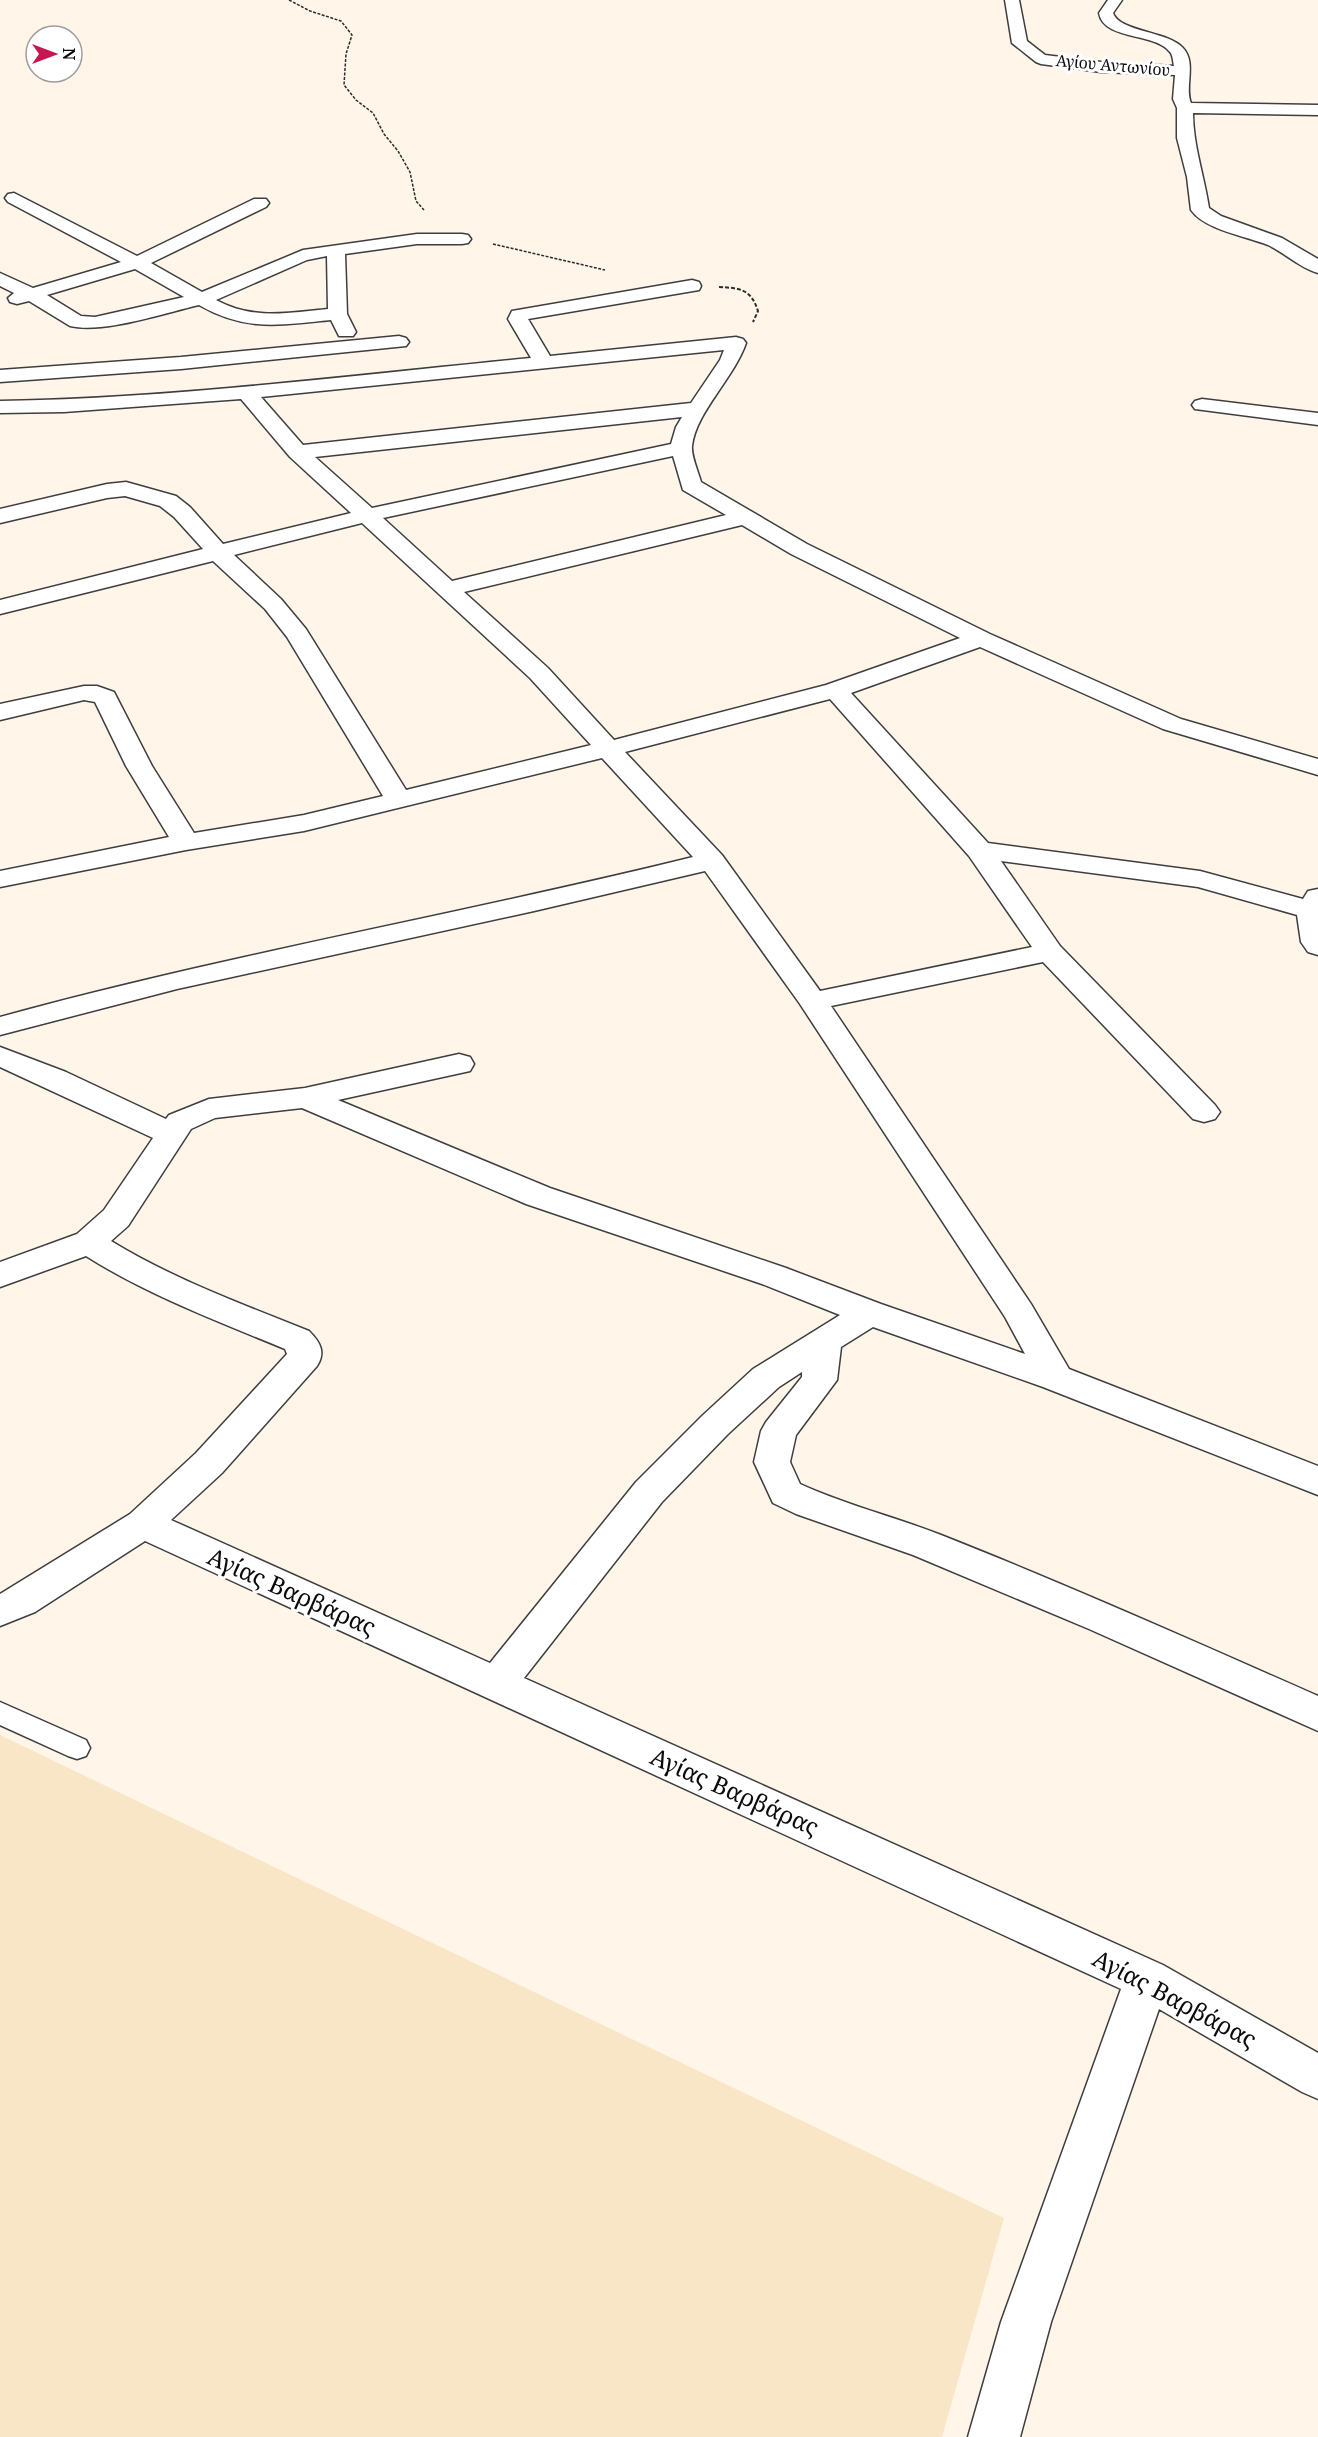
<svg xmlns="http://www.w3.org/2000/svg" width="1318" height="2437" viewBox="0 0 1318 2437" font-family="'Noto Serif',serif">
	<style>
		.farmland { fill: #f8e6c6 }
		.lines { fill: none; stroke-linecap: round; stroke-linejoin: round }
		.lane-casing { stroke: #3e3e3e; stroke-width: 3 }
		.street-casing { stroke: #3e3e3e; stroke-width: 3 }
		.path-far1 { stroke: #2d2d2d; stroke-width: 1.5; stroke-dasharray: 3 1.5; stroke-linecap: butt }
		.path { stroke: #2d2d2d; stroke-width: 2; stroke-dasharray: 4 2; stroke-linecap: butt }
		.lane { fill: #fff; fill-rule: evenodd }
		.street { fill: #fff; fill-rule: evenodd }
		.labels { text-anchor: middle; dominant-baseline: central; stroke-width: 6; stroke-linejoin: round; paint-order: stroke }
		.far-street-label { font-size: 16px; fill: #0b0b0b; stroke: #fff }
		.near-street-label { font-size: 24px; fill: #0b0b0b; stroke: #fff }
	</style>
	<rect width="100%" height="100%" fill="#fff5e9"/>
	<!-- farmland -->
	<path class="farmland" d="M0,1735L1004,2218L942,2437H0Z"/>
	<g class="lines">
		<defs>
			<path id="lane" d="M0,1702L86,1740L90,1748L86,1756L77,1759L68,1756L0,1725Z"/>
			<path id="street" d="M1005,0H1019L1027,41L1045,55L1101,62L1174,66C1173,62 1173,55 1170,52C1155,32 1104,41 1099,13L1108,0H1122L1113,13C1119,32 1168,31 1183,48C1197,63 1184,87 1191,103L1318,105V115L1193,113C1193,145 1204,175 1209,208L1221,216L1282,238L1318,259V273C1300,268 1285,253 1268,245C1246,236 1205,230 1191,210L1187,177L1177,138V108L1173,99L1175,75L1101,72L1041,64L1036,62L1012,43Z
				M14,193L137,256L254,199H266L269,203L266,207L151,263L202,292L303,250L417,234H462L468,235L471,239L468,243L462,244H417L345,254L347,314L356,332L353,336H339L331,320C279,325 246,332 199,305C164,313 103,334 70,326L29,301L17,304L10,302L8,298L14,293L0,286V273L33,288L121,262L8,202L5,198L8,194ZM327,256L328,309C287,313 253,320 216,300L307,260ZM135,269L184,297L95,317L81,316L47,295Z
				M692,280L699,282L701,286L699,290L528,319L550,356L736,337L743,339L746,343C734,378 696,412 692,446C691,456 698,471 701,482L807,544L990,634L1181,719L1318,759V775L1163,729L980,647L851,693L988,843L1200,871L1303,899L1308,891L1318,889V955L1308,952L1301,942L1297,915L1198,887L1001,861L1060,946L1215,1105L1220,1112L1215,1119L1204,1122L1193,1119L1043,962L831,1006L1031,1304L1069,1369L1318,1466V1495L1043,1387L873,1327L841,1347L837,1380L796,1435L790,1462L800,1484C846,1505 895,1517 941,1535C1068,1585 1193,1641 1318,1696V1731L1089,1629L913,1555L796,1514L773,1503L754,1462L761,1431L766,1422L802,1377V1372L779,1387L728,1434L662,1502L524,1678L1163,1965L1318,2053V2099L1302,2092L1159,2009L1051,2322L1020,2437H968L1001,2322L1121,1989L145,1541L35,1612L0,1626V1594L130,1514L196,1453L287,1354L285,1349C217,1321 148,1295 86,1256L0,1287V1262L77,1234L104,1210L153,1138L0,1067V1047L66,1072L166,1119L169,1115L209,1099L305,1088L459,1054L470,1057L474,1064L470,1071L338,1100L550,1188L786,1268L881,1304L1025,1354L1005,1317L800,1004L705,871L534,911L177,989L0,1035V1017C229,954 463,914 693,857L602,758L304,831L186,850L0,887V871L169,837L126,766L95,702L84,700L0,720V704L84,686H97L114,692L152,766L194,833L304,815L383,796L287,637L265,609L213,561L0,614V600L203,549L174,517L160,506L125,496L107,498L0,523V509L107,484L126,482L176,496L190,507L223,544L351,513L290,457L241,399L64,412L0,413V401C177,398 355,375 531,358L508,319L512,311ZM724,350L720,360L691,403L303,445L261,397ZM682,417L676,427L671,444L372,508L315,457ZM673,456L683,490L726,515L452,581L383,518ZM362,523L530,678L591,745L406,790L306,629L281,599L234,555ZM742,525L791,554L960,638L826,685L614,740L548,668L464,592ZM830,699L969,856L1032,947L820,991L722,855L625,752ZM302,1108L526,1204L762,1284L840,1315L753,1369L702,1416L636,1482L490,1663L171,1520L222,1473L317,1366C326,1352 320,1342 309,1331C242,1304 173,1279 111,1241L128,1226L191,1129L215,1118Z
				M399,336L406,338L409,342L406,346L181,369L0,382V370L181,357Z
				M1202,399L1318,413V425L1195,409L1192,405L1195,401Z"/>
		</defs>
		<!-- lane casing -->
		<use href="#lane" class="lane-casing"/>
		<!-- street casing -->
		<use href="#street" class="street-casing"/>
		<!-- path-far1 -->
		<path class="path-far1" d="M289,0L310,11L341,21L352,35L346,54L344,85L356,100L373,113L384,134L398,151L410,172L416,201L424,210
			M493,244L605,270"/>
		<!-- path -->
		<path class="path" d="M719,287C740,288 751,289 758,311L753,322"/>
		<!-- lane -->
		<use href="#lane" class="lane"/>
		<!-- street -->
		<use href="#street" class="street"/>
	</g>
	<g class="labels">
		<!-- far-street labels -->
		<g class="far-street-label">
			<text transform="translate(1113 65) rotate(5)">Αγίου Αντωνίου</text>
		</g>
		<!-- near-street labels -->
		<g class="near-street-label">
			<text transform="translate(292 1591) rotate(24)">Αγίας Βαρβάρας</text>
			<text transform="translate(735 1791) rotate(24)">Αγίας Βαρβάρας</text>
			<text transform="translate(1175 1998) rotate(28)">Αγίας Βαρβάρας</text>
		</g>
	</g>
	<!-- north arrow -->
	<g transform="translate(54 54) rotate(90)"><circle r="28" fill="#ffffff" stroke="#9d9d9d" stroke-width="1.5"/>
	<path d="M0-4.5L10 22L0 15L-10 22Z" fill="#c71750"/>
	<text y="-9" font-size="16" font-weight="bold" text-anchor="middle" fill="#0b0b0b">N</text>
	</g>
</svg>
